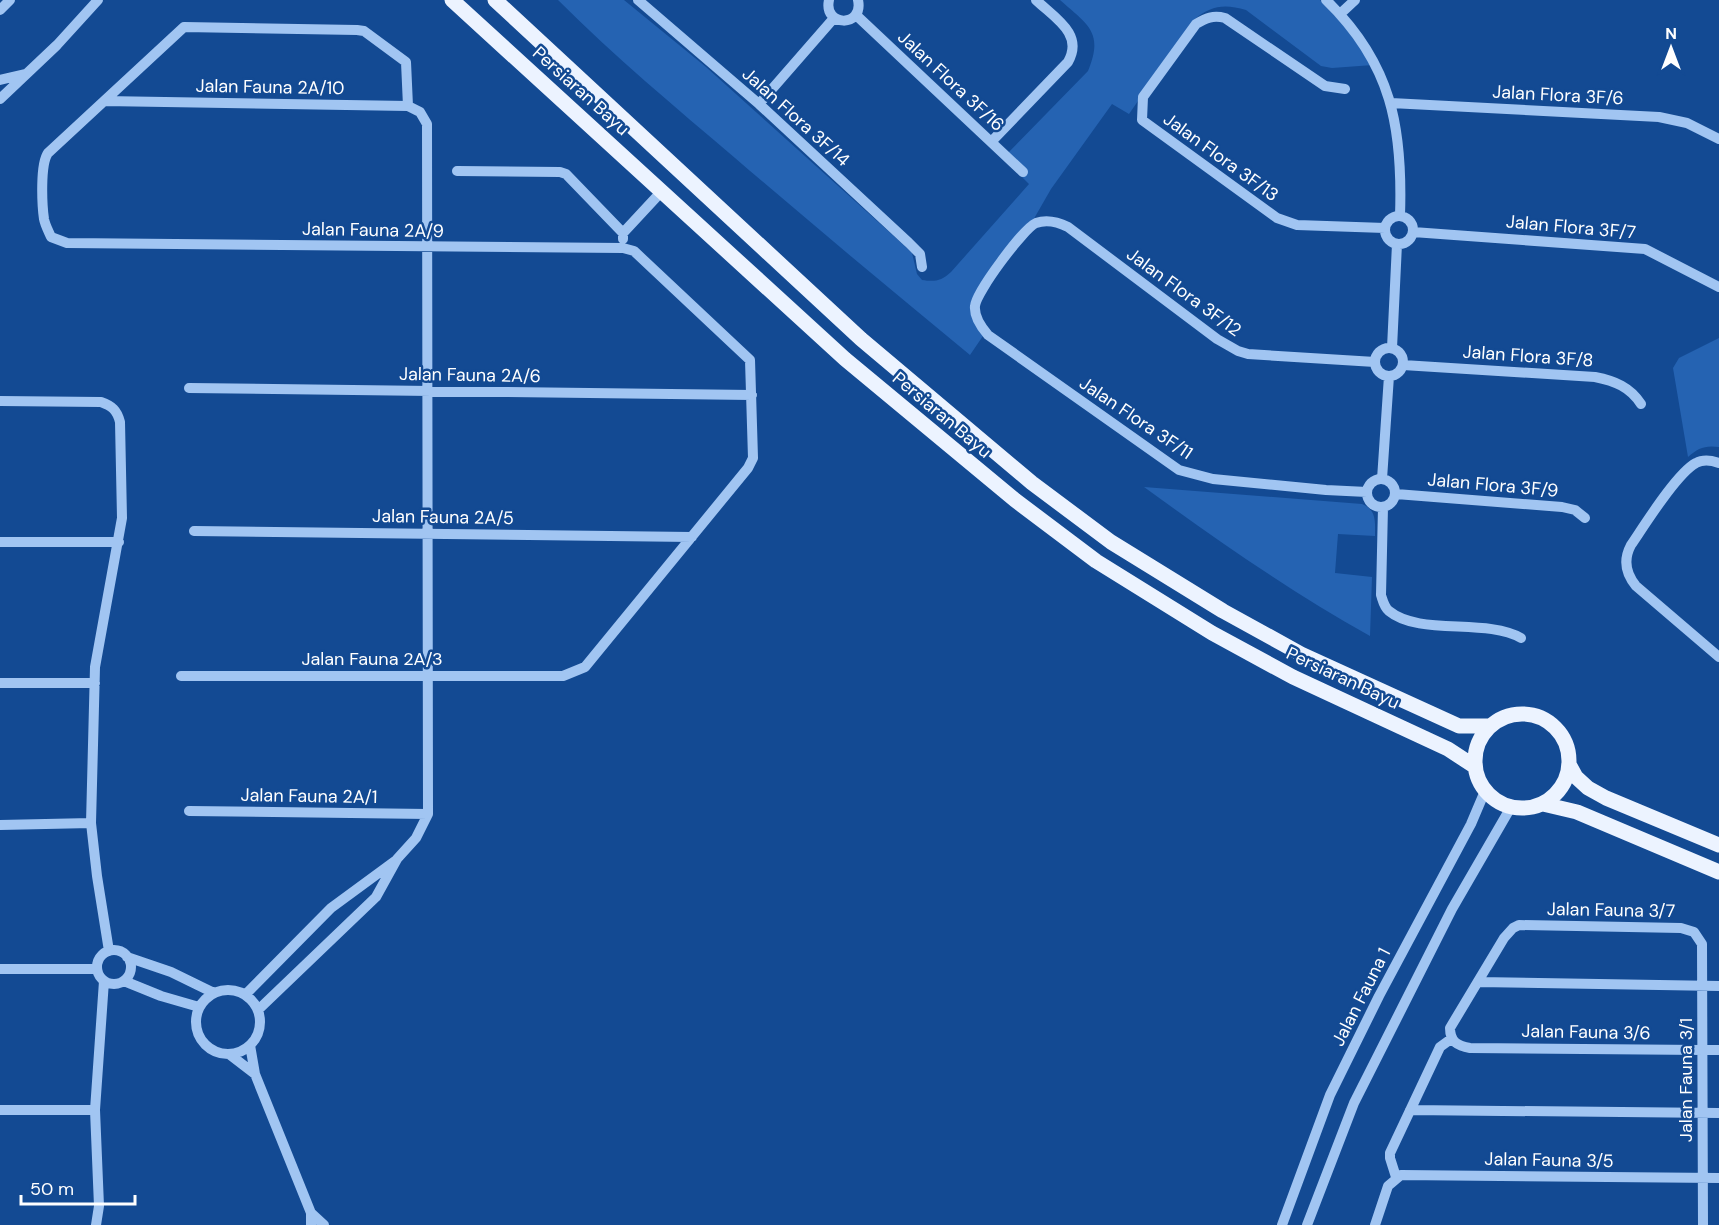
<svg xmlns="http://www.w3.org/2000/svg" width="1719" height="1225" viewBox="0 0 1719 1225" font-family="'DM Sans',sans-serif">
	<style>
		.green { fill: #2563b2 }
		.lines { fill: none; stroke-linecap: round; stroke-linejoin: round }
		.minor { stroke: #a1c5f2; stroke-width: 10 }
		.major { stroke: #ecf3ff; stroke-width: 15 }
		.labels { text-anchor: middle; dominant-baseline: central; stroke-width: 5; stroke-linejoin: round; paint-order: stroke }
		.street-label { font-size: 18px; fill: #fff; stroke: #134a93 }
	</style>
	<rect width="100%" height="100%" fill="#134a93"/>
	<!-- green -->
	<path class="green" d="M558,0H624L706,67L896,238L912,253L917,274L922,280C935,282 941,281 951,272L1029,184L1003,158L1088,71C1104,32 1088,25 1060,0H1320L1344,26L1373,65L1332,68L1321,66L1246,10C1225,4 1211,5 1194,20L1129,114L1112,104L1051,189L1024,236L978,296V311L985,333L970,355C891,290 813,225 735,158C675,107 614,56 558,0Z
		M1719,338V447C1705,445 1698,448 1688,457L1673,368L1679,358Z
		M1144,487L1362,504C1377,510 1375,522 1375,536L1338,534L1335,573L1372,577L1370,636C1291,592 1217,540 1144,487Z"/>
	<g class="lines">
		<!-- minor -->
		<path class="minor" d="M638,0L759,104L909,243L920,254L922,267
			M829,0C823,27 864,28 858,0
			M1326,0C1392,64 1403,128 1400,216
			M0,10L10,0
			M1340,14L1355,0
			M856,15L1023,172
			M0,80L25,74
			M1345,89L1325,86L1225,18C1213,15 1206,18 1196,24L1143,97L1142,120L1277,218L1297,225L1385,228
			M0,99L57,45L98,0
			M104,101L408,106L420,112L427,124L428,814L416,838L397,859L376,897L258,1010
			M1391,103L1659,117L1687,123L1719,139
			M759,104L834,18
			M992,141L1068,62C1084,34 1055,18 1036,0
			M457,171L560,172L566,174L623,233
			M1385 230a14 14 0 1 1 28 0a14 14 0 1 1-28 0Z
			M1413,232L1645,249L1719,287
			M623,239V233L662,191
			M1375 362a14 14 0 1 1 28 0a14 14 0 1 1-28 0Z
			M1392,348L1397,244
			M1403,365L1595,377C1615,381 1630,387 1641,404
			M189,388L752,395
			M0,401L101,402C112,406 117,410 120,422L122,518L95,667L91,823L97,876L109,951
			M1719,463C1711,460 1703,459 1696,463C1677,473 1644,526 1631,545C1623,560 1626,574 1636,586L1719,657
			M1367 493a14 14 0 1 1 28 0a14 14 0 1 1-28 0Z
			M1382,479L1389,376
			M1367,492L1326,490L1213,479L1179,470L988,335C981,327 974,316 975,306C976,292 1024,228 1036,223C1047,219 1058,222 1068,227L1217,339L1238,351L1248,354L1375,362
			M1396,494L1562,507L1575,510L1585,518
			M1383,507L1381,595C1383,601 1384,607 1389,611C1419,636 1486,618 1521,638
			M194,531L692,537
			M0,542H119
			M181,676H563L585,667L748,468L753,458L750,360L634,251L623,248L67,243L51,237C49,232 45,225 44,219C42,205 40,164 48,153L184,27L357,30L364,31L406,62L408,106
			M0,683H95
			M189,811L428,814
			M0,825L91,823
			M97 967a17 17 0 1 1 34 0a17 17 0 1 1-34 0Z
			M127,957L171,972L214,993
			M0,969H97
			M124,981L161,996L199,1007
			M1478,982L1719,986
			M196 1022a32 32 0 1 1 64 0a32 32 0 1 1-64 0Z
			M245,995L331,908L395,861
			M250,1045L255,1074L311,1213V1225
			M229,1054L255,1074
			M0,1110H95
			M1410,1110L1719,1113
			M1396,1177L1390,1158V1153L1440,1047L1451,1039
			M311,1213L324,1225
			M96,1225L99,1206L95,1110L104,981
			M1282,1225L1330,1095L1379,996L1471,824L1485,791
			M1307,1225L1354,1103L1452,909L1511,807
			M1375,1225L1388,1186L1401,1175L1719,1178
			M1703,1225L1702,944L1694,932L1681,928L1519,925L1513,928L1504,938L1450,1028C1450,1042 1458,1046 1470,1048L1702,1050H1719"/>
		<!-- major -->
		<path class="major" d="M452,0L845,359L1015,500L1096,561L1212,633L1293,677L1448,749L1474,766
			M495,0L861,339L1032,483L1111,542L1223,611L1301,654L1459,726H1490
			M1475 761a47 47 0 1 1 94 0a47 47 0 1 1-94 0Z
			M1570,766L1576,777L1588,788L1606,798L1719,845
			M1543,804L1577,812L1719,872"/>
	</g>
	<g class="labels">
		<!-- street labels -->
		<g class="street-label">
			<text transform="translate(951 81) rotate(43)">Jalan Flora 3F/16</text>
			<text transform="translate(270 87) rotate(1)">Jalan Fauna 2A/10</text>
			<text transform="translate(581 91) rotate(42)">Persiaran Bayu</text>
			<text transform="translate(1558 95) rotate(3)">Jalan Flora 3F/6</text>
			<text transform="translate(796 117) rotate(42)">Jalan Flora 3F/14</text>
			<text transform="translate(1221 157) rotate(36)">Jalan Flora 3F/13</text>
			<text transform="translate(1571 227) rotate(5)">Jalan Flora 3F/7</text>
			<text transform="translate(373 230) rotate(1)">Jalan Fauna 2A/9</text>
			<text transform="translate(1184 292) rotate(36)">Jalan Flora 3F/12</text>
			<text transform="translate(1528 356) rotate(4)">Jalan Flora 3F/8</text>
			<text transform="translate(470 375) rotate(1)">Jalan Fauna 2A/6</text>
			<text transform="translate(942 415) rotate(40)">Persiaran Bayu</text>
			<text transform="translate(1136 418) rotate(34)">Jalan Flora 3F/11</text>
			<text transform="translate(1493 485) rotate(5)">Jalan Flora 3F/9</text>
			<text transform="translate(443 517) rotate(1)">Jalan Fauna 2A/5</text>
			<text x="372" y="659">Jalan Fauna 2A/3</text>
			<text transform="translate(1343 678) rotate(25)">Persiaran Bayu</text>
			<text transform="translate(309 796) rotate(1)">Jalan Fauna 2A/1</text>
			<text transform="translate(1611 910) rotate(1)">Jalan Fauna 3/7</text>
			<text transform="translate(1361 997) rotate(-63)">Jalan Fauna 1</text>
			<text transform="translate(1586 1032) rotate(1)">Jalan Fauna 3/6</text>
			<text transform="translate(1686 1080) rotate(-90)">Jalan Fauna 3/1</text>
			<text transform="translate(1549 1160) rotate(1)">Jalan Fauna 3/5</text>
		</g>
	</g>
	<!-- north arrow -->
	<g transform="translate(1671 48)" stroke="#134a93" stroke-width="4.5" paint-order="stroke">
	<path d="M0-4.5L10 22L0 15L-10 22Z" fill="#ffffff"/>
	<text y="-9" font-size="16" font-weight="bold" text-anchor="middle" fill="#ffffff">N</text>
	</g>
	<!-- scale -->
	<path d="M21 1195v9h114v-9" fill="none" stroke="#ffffff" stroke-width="3"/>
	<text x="30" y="1195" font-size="18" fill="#ffffff" stroke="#134a93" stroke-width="4.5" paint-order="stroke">50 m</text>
</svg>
